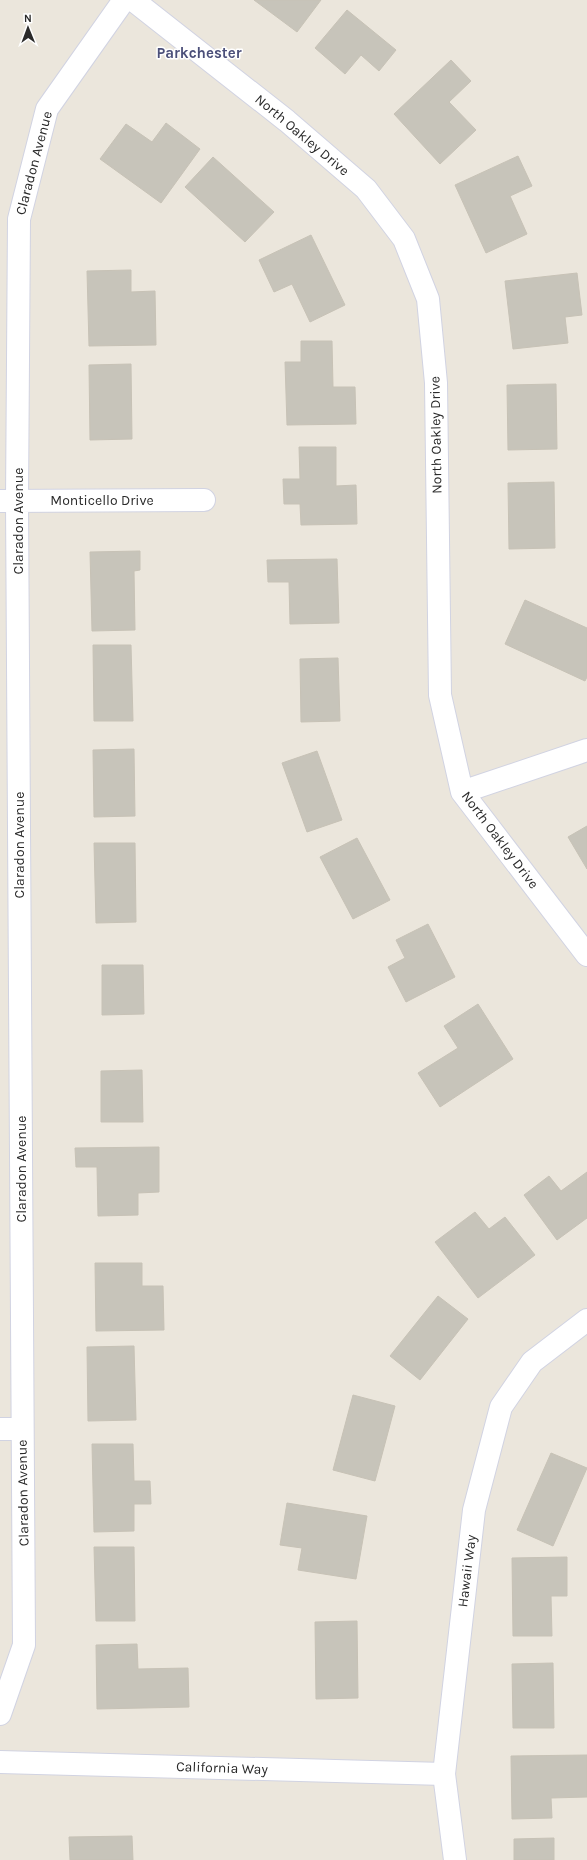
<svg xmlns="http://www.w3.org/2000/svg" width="587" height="1860" viewBox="0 0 587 1860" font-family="Karla,sans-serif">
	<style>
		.building { fill: #c7c4ba; stroke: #c7c2b6 }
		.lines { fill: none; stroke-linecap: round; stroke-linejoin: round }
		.minor-casing { stroke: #d1d3e2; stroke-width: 24 }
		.minor { stroke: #fff; stroke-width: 22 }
		.labels { text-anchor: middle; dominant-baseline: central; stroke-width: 3; stroke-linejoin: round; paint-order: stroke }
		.street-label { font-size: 14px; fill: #2a2a2a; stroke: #fff }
		.neighbourhood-label { font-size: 15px; font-weight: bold; fill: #4b4f79; stroke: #fff }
	</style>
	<rect width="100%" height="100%" fill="#ebe6dc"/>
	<!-- building -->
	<path class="building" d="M254,0H321L297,32Z
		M347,10L396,50L379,71L361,55L345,74L315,48Z
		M451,60L471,81L449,102L476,130L440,164L394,114Z
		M166,123L200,149L161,203L100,159L126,124L152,142Z
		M518,156L532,186L510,196L527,234L486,253L455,185Z
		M213,157L274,212L245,242L185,187Z
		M311,235L345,305L310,322L292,284L274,292L259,260Z
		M131,270V292L155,291L156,345L89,346L87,271Z
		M577,273L582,315L565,317L568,343L513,349L505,281Z
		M301,341H332L333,387H355L356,424L287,425L285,362H301Z
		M131,364L132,439L90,440L89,365Z
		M556,384L557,449L508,450L507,385Z
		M299,447H336V486L356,485L357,524L301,525L300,504H284L283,479H300Z
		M554,482L555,548L509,549L508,483Z
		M140,551V570L134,571L135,630L92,631L90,552Z
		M337,559L339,623L290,624L289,582H268L267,560Z
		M525,600L587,628V677L585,681L505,644Z
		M93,645H131L133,721H94Z
		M338,658L340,721L301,722L300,659Z
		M134,749L135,816L94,817L93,750Z
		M317,751L342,820L307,832L282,763Z
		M587,826V869L568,837Z
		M357,838L390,900L353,919L320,857Z
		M94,843H135L136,922L96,923Z
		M428,924L455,977L406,1002L388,967L405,958L396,940Z
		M102,965H143L144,1014L102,1015Z
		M478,1004L513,1059L440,1107L418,1073L458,1048L444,1026Z
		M142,1070L143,1122H101V1071Z
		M159,1147V1192L138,1193V1215L98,1216L97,1167H76L75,1148Z
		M587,1172V1218L557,1240L524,1195L549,1176L561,1191Z
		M475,1212L489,1229L505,1217L535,1255L478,1298L435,1242Z
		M95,1263H142V1286H163L164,1330L96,1331Z
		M438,1296L468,1319L420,1380L390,1356Z
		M134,1346L136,1420L88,1421L87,1347Z
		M353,1395L395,1406L375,1481L333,1470Z
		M92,1444H133L134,1481H150L151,1504H134V1531L94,1532Z
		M551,1453L587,1468L553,1546L517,1530Z
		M287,1503L367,1516L356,1579L298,1570L302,1548L280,1545Z
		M94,1547H134L135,1621H96Z
		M567,1557V1596H551L552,1636H513L512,1558Z
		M357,1621L358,1698L316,1699L315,1622Z
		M137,1644L138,1669L188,1668L189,1707L97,1709L96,1645Z
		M553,1663L554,1728H513L512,1664Z
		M587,1755V1797L551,1798L552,1818L512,1819L511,1756Z
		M132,1836L133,1860H70L69,1837Z
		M554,1838V1860H514V1839Z"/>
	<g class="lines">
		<defs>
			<path id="minor" d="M133,0L287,121L366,189L404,239L428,299L436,383L440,695L462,792L587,955
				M0,501L204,500
				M462,792L587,750
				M0,1429H22
				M0,1714L24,1645L17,501L19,219L47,109L124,0
				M0,1762L444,1774
				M455,1860L444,1774L474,1510L501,1407L532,1362L587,1320"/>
		</defs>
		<!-- minor casing -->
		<use href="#minor" class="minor-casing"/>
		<!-- minor -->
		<use href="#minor" class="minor"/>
	</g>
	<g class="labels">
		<!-- street labels -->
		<g class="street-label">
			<text transform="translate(302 135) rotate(40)">North Oakley Drive</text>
			<text transform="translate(34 163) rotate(-75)">Claradon Avenue</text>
			<text transform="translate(436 435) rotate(-91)">North Oakley Drive</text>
			<text x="102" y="500">Monticello Drive</text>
			<text transform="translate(18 521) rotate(-90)">Claradon Avenue</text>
			<text transform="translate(500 840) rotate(53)">North Oakley Drive</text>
			<text transform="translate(19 845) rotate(-90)">Claradon Avenue</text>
			<text transform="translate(21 1169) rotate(-90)">Claradon Avenue</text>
			<text transform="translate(23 1493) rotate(-91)">Claradon Avenue</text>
			<text transform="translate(467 1571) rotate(-83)">Hawaii Way</text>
			<text transform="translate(222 1768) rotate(2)">California Way</text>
		</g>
		<!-- neighbourhood labels -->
		<g class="neighbourhood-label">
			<text x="199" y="53">Parkchester</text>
		</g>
	</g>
	<!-- north arrow -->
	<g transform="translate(28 28) rotate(359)" stroke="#ffffff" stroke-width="3" paint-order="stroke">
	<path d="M0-3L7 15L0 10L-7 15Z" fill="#2a2a2a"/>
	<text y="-6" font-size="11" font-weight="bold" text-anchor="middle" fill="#2a2a2a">N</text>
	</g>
</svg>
